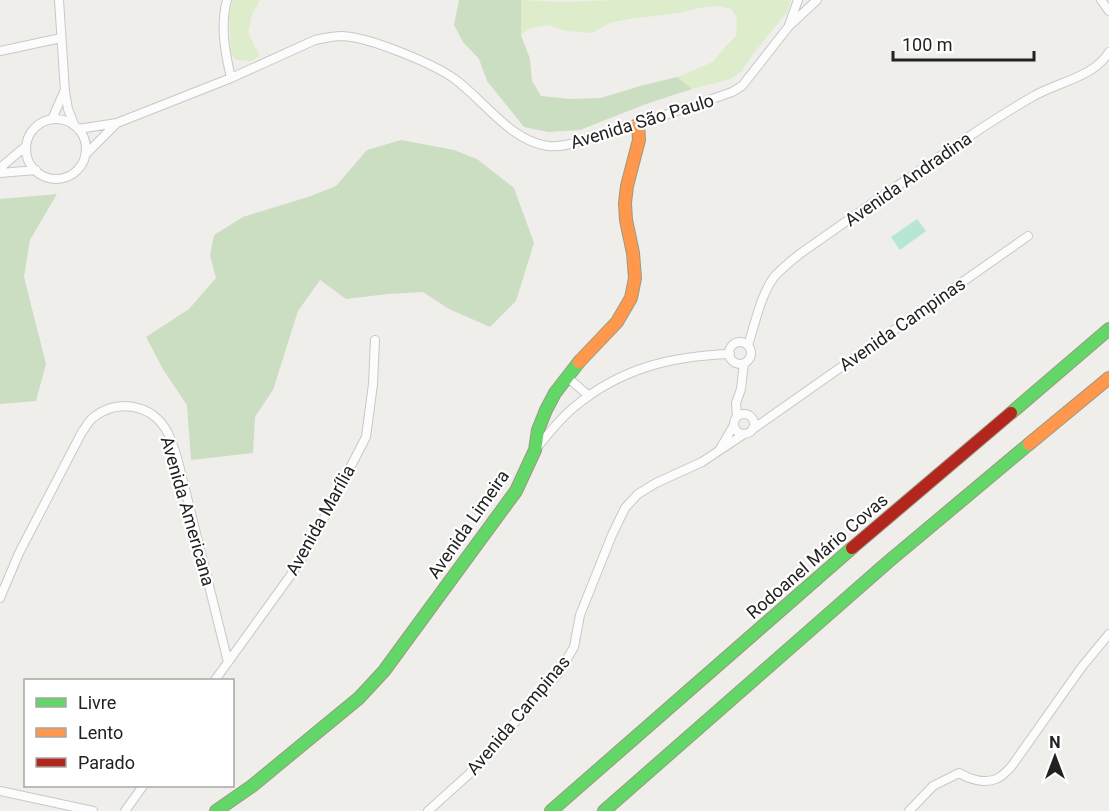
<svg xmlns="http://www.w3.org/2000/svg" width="1109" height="811" viewBox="0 0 1109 811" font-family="Roboto,sans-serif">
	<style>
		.grass { fill: #ddeccb }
		.forest { fill: #cbdec1 }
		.pitch { fill: #b7e6d2 }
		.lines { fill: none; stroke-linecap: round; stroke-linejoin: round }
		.street-casing { stroke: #c9c8c7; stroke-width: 10 }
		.fast-casing { stroke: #999a82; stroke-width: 14 }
		.slow-casing { stroke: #999a82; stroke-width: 14 }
		.jam-casing { stroke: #999a82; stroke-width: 14 }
		.street { stroke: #fdfcfc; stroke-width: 8 }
		.fast { stroke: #63d668; stroke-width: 12 }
		.slow { stroke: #ff974d; stroke-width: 12 }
		.jam { stroke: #b3261e; stroke-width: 12 }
		.labels { text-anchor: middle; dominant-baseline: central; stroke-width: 4.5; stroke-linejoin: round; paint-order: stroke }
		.street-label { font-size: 18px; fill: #222; stroke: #fff }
	</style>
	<rect width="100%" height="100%" fill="#f0eeeb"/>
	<!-- grass -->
	<path class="grass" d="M233,0H260L252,15L248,33L260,56L251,61L236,60L231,54L229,15Z
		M521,0L564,2L616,0H791L787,12L754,53L741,72L731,79L692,89L677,77L713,62L725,47L736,36L737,19L732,9L718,6L698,8L679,13L629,19L610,23L592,33L566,31L548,25L531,28L521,35Z"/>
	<!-- forest -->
	<path class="forest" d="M459,0H521V35L530,59L532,81L541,96L570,99L601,98L640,86L677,77L692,89L646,104L580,130L548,132L524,127L487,81L479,59L463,42L454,25Z
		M401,140L454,150L477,159L514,188L534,243L516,301L490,327L449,309L423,292L388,294L346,299L320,280L298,311L273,390L255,417L253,453L191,460L187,405L164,371L146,337L189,309L216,278L210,255L214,235L243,217L308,197L336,186L367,150Z
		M57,194L30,240L24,277L46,364L36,401L0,404V199Z"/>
	<!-- pitch -->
	<path class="pitch" d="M917,219L926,231L900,250L891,237Z"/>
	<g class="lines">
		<defs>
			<path id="street" d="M59,0L65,92L68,109L74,124
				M227,0C220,26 225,52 231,78
				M1101,0L1109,11
				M789,25L798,0
				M0,51L61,38
				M52,119L64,92
				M26 149a30 30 0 1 1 60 0a30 30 0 1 1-60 0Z
				M78,129L117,123L231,78L315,40C324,38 333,36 342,36C369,37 435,64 456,80C485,102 511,141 548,146C564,148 582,140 597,136C642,123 687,108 732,92L742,86L789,26L817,0
				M85,155L117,123
				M0,168L26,146
				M0,173L36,170
				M729 353a11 11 0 1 1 22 0a11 11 0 1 1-22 0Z
				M748,345C755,324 761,294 774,277C782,268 791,261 801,253C821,239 841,225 861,211C917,173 973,131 1032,97C1057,82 1093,78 1109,52
				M567,377L589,396
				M734 424a10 10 0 1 1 20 0a10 10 0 1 1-20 0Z
				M737,417L736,403L741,389L744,363
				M753,429L1028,236
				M536,449C547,435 559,420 573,408C619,369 670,356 730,354
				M720,449L734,425
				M0,598L19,553L82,432C86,427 89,420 94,417C117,399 149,404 165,428C173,440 176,455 180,469L228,662
				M215,680L293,572L310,545L366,437L373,384L375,340
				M0,791L93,811
				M125,811L143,786
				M428,811L468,775L558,674L574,647L580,615L612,535L625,508L638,494L656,483L702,462L744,434
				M909,811L933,786L959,773C969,779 984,784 996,779C1002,777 1007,771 1011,767L1081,668L1109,634"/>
			<path id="fast" d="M1011,413L1109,329
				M216,811L252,786L359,698L384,671L516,491L535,450L538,430L546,410L555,393L579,362
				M551,811L852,548
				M604,811L888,562L1029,444"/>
			<path id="slow" d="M579,362L617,322L631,298L635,278L633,253L626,220L625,203L627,186L639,140L638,124
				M1029,444L1109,378"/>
			<path id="jam" d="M852,548L1011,413"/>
		</defs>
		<!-- street casing -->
		<use href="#street" class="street-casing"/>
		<!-- fast casing -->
		<use href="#fast" class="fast-casing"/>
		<!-- slow casing -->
		<use href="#slow" class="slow-casing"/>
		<!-- jam casing -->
		<use href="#jam" class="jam-casing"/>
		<!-- street -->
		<use href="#street" class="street"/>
		<!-- fast -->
		<use href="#fast" class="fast"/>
		<!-- slow -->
		<use href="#slow" class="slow"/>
		<!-- jam -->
		<use href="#jam" class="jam"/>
	</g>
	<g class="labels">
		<!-- street labels -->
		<g class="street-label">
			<text transform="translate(642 121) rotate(-17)">Avenida São Paulo</text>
			<text transform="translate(908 179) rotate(-35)">Avenida Andradina</text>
			<text transform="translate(902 324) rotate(-35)">Avenida Campinas</text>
			<text transform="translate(188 511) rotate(74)">Avenida Americana</text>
			<text transform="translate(320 520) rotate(-61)">Avenida Marília</text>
			<text transform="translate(468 524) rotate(-55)">Avenida Limeira</text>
			<text transform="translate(817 556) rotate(-41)">Rodoanel Mário Covas</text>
			<text transform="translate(518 715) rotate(-50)">Avenida Campinas</text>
		</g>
	</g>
	<!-- legend -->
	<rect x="24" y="679" width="210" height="108" fill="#ffffff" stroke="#a7a7a7" stroke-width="1.5"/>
	<rect x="36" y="698" width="30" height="9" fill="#63d668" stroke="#a7a7a7" stroke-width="1.5"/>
	<text x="78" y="709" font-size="18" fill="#222222">Livre</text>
	<rect x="36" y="728" width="30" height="9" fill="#ff974d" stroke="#a7a7a7" stroke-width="1.5"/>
	<text x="78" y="739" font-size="18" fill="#222222">Lento</text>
	<rect x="36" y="758" width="30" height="9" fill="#b3261e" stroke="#a7a7a7" stroke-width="1.5"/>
	<text x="78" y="769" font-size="18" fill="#222222">Parado</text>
	<!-- north arrow -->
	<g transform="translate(1055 757)" stroke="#ffffff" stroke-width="4.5" paint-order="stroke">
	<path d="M0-4.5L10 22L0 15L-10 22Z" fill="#222222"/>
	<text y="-9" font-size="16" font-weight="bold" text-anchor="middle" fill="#222222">N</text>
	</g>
	<!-- scale -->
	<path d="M893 51v9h141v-9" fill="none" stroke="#222222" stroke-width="3"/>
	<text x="902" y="51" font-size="18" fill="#222222" stroke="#ffffff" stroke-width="4.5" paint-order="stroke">100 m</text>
</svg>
